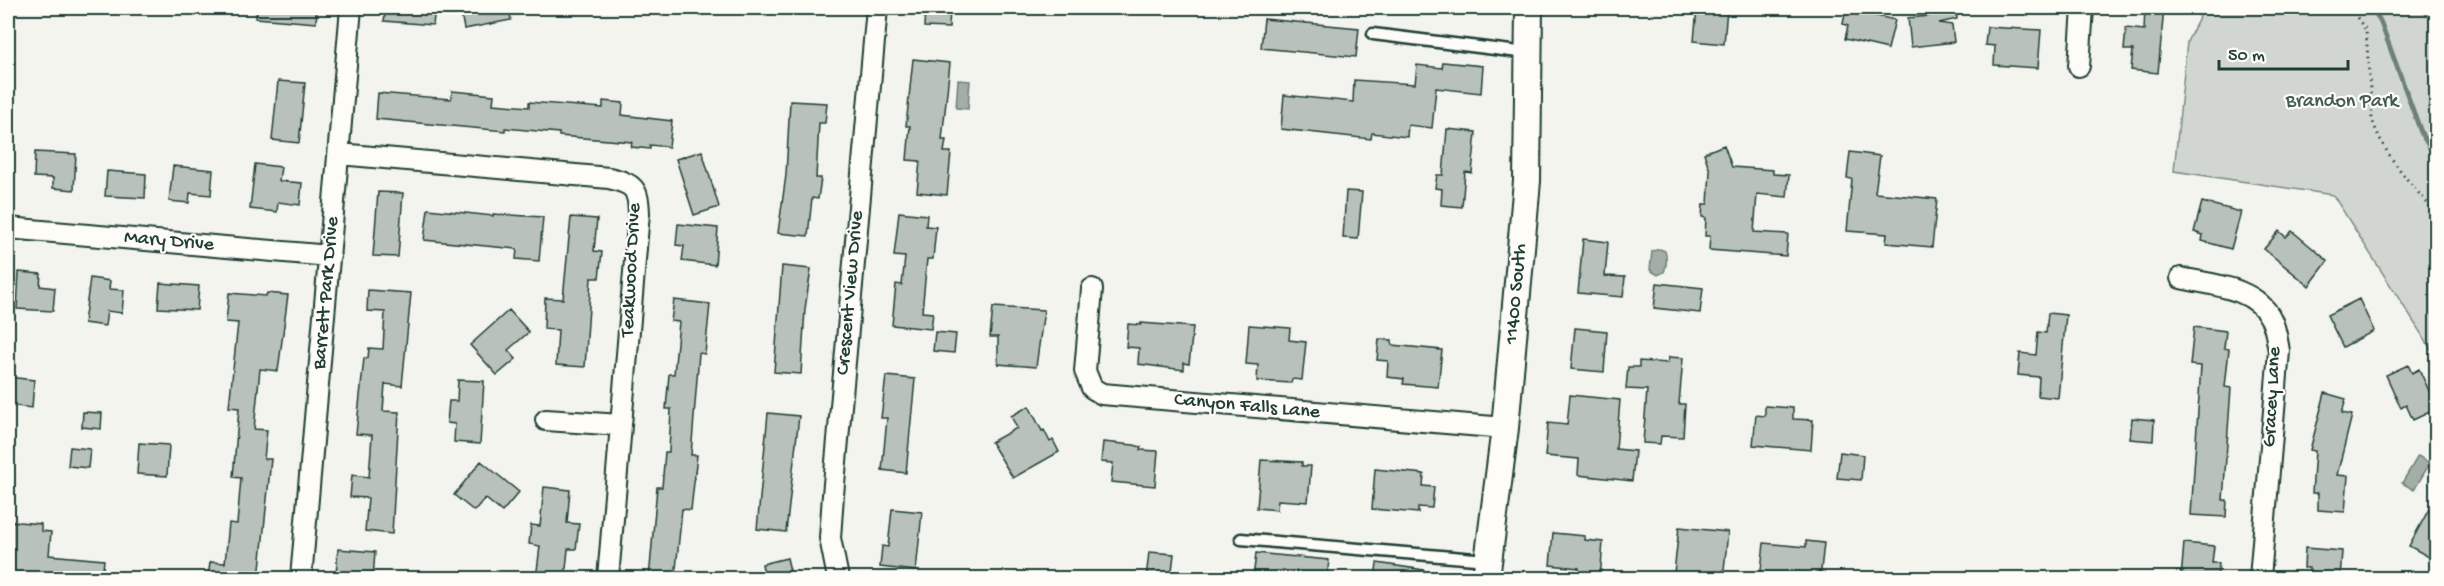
<svg xmlns="http://www.w3.org/2000/svg" width="2444" height="586" viewBox="0 0 2444 586" font-family="'Gochi Hand',sans-serif">
	<style>
		.green { fill: #d1d6d1; stroke: #788a82; stroke-width: 1.5 }
		.water { fill: #a3aea7; stroke: #6e8179; stroke-width: 1.5 }
		.lines { fill: none; stroke-linecap: round; stroke-linejoin: round }
		.stream { stroke: #6e8179; stroke-width: 5 }
		.building { fill: #b9c1bb; stroke: #1f3d34; stroke-width: 1.5 }
		.service-casing { stroke: #1f3d34; stroke-width: 15 }
		.minor-casing { stroke: #1f3d34; stroke-width: 24 }
		.tertiary-casing { stroke: #1f3d34; stroke-width: 30 }
		.path { stroke: #1f3d34; stroke-width: 3; stroke-dasharray: 1.5 4.5; stroke-linecap: butt }
		.service { stroke: #fdfcf7; stroke-width: 10 }
		.minor { stroke: #fdfcf7; stroke-width: 20 }
		.tertiary { stroke: #fdfcf7; stroke-width: 26 }
		.labels { text-anchor: middle; dominant-baseline: central; stroke-width: 4.5; stroke-linejoin: round; paint-order: stroke }
		.park-label { font-size: 20px; fill: #435c53; stroke: #fdfcf7 }
		.street-label { font-size: 20px; fill: #1f3d34; stroke: #fdfcf7 }
	</style>
	<rect width="100%" height="100%" fill="#f4f4ef"/>
	<filter id="ink" filterUnits="userSpaceOnUse"><feTurbulence type="fractalNoise" baseFrequency=".0167" numOctaves="2"/><feDisplacementMap in="SourceGraphic" scale="12" xChannelSelector="R" yChannelSelector="G"/><feConvolveMatrix kernelMatrix="1 2 1 2 8 2 1 2 1" color-interpolation-filters="sRGB"/></filter>
	<g filter="url(#ink)">
		<!-- green -->
		<path class="green" d="M2204,8H2436V357L2333,195L2174,171L2187,42Z"/>
		<!-- water -->
		<path class="water" d="M958,80L970,81L968,109L956,108Z
			M1660,249L1665,251C1667,257 1667,266 1664,272L1658,275L1650,270L1652,251Z
			M2418,456L2430,463L2414,490L2402,483Z"/>
		<g class="lines">
			<!-- stream -->
			<path class="stream" d="M2373,8L2381,23L2422,135L2436,157"/>
		</g>
		<!-- building -->
		<path class="building" d="M257,8H317L316,23L256,18Z
			M386,8H435L433,25L384,21Z
			M460,8H509L511,20L464,29Z
			M925,8H950L949,28L924,27Z
			M1697,8H1727L1724,44L1694,41Z
			M1928,8H1956L1957,19L1939,23L1952,25L1954,42L1911,47L1908,18L1929,16Z
			M2145,8H2164L2158,73L2131,70L2133,50H2124L2126,28L2144,30Z
			M1846,9L1895,20L1888,49L1845,39L1848,26L1843,24Z
			M1264,19L1359,28L1356,57L1261,48Z
			M1987,27L2041,30L2038,68L1994,65L1995,46L1985,45Z
			M913,59L950,63L942,140H946L944,152H951L947,195L917,192L920,161L907,160L910,126H906Z
			M1443,62L1483,66L1481,93L1436,88L1432,128L1408,125L1407,137L1372,133L1371,139L1281,129L1284,95L1353,102L1354,80L1415,84L1417,65L1442,68Z
			M278,81L305,83L299,143L272,140Z
			M452,91L494,95L493,104L529,107V102L603,108V101L623,103L622,115L672,121L669,147L650,145V149L631,147L632,142L559,136V133L505,128V131L376,119L378,93L451,99Z
			M790,101L827,103L825,123H819L816,178H821L818,199L812,198L808,236L778,233L786,175Z
			M1447,129L1476,132L1472,173L1465,172L1462,207L1441,205L1442,189L1435,188L1437,175H1443Z
			M1724,145L1732,167L1773,170V174L1789,175L1787,197L1757,194L1754,232L1788,234L1786,256L1709,250L1710,236H1705L1706,218L1702,217L1703,204H1708L1710,171L1704,153Z
			M702,151L719,207L694,215L676,159Z
			M35,152L76,154L74,190L53,188V178L34,177Z
			M1850,152L1880,156L1875,193L1937,199L1932,247L1886,243L1887,234L1847,231L1852,179L1847,178Z
			M255,164L281,167L279,181L302,183L300,205L278,202L277,212L250,209Z
			M173,166L213,170L211,195L190,193L189,203L169,201Z
			M107,171L146,174L145,198L105,196Z
			M1346,191L1362,192L1358,239L1343,238Z
			M378,192L403,193L398,257L373,256Z
			M2202,202L2241,212L2231,249L2202,241L2203,235L2194,232Z
			M428,209L493,216V214L543,217L539,261L516,259L517,249L424,240Z
			M899,212L927,215L926,226L936,227L933,259H927L922,312L933,313L931,329L892,325L896,284L902,285L905,257L894,256Z
			M571,217L597,219L594,251L602,252L599,278H591L585,367L556,365L558,330L544,329L545,298L563,299Z
			M678,224L718,228L715,265L682,261L684,246L676,245Z
			M2279,231L2286,237L2292,231L2328,261L2309,286L2264,249Z
			M1583,239L1608,242L1605,276L1625,277L1623,297L1578,293Z
			M782,266L811,269L805,309L801,374L774,372Z
			M19,272L41,274L40,286L55,288L53,311L17,309Z
			M90,278L110,281L109,289L124,290L122,313L107,311L105,326L84,323Z
			M160,283L199,286L197,310L158,308Z
			M1657,283L1703,288L1700,313L1654,308Z
			M368,290L411,293L402,386L385,384L383,411L399,412L392,534L365,531L368,498L350,497L352,475L369,477L372,435L356,434L364,358H368L369,348L383,349L385,312L367,311Z
			M229,293L266,296L267,293L288,295L278,371L260,369L254,429L267,430L264,459H271L259,579H208L210,562L225,563L229,523L237,524L241,478L233,477L239,408L229,407L238,323L226,322Z
			M2359,299L2374,331L2343,347L2327,315Z
			M674,300L710,304L705,354L699,353L691,455H697L691,510L682,509L675,579H649L657,487H662L665,452H669L671,409H666L669,374H674L679,322L671,321Z
			M993,307L1044,310L1036,367L998,364V337H990Z
			M509,310L529,332L508,350L516,359L497,375L470,345Z
			M2048,313L2066,315L2058,398L2038,396L2039,377L2018,375L2020,353L2036,355L2038,332L2046,333Z
			M1141,323L1193,327L1189,364L1184,363V370L1138,364L1139,348L1126,347L1128,324L1141,325Z
			M1249,325L1290,328L1289,340L1306,342L1302,380L1292,379L1291,383L1257,381L1258,365L1246,364Z
			M2194,327L2226,331L2224,348L2229,349L2225,387L2231,388L2223,500H2227L2226,517L2191,515L2201,366L2190,365Z
			M1575,328L1607,331L1604,372L1571,369Z
			M935,332L956,334L954,353L933,351Z
			M1379,339L1392,340V345L1442,350L1438,387L1403,384L1404,379L1387,377L1388,361L1377,360Z
			M1669,357L1683,358L1679,404H1685L1683,437L1661,436L1660,444L1643,443L1647,390L1626,389L1628,367H1639V361L1668,363Z
			M2408,365L2412,373L2419,369L2436,406V409L2413,420L2406,405L2401,408L2386,375Z
			M886,376L915,379L906,473L882,470L887,418H881Z
			M8,377L34,380L32,408L8,405Z
			M458,380L484,381L480,444L454,442L455,424L447,423L449,401H457Z
			M2325,393L2346,399L2342,413L2352,415L2337,475L2348,476L2345,512L2318,510V493H2312L2315,451L2310,450Z
			M1570,395L1620,400L1616,449L1635,451L1632,481L1578,475L1579,459L1545,456L1548,423L1567,425Z
			M1029,406L1042,431L1044,430L1050,442L1053,440L1059,452L1013,478L991,442L1017,428L1011,416Z
			M1765,406L1793,408V419L1813,420L1811,450L1753,445L1756,415L1765,416Z
			M83,412L102,413L101,429L82,427Z
			M768,413L799,416L786,532L757,529Z
			M2132,418L2154,420L2153,441L2130,439Z
			M1103,442L1134,445L1141,447L1140,450L1158,451L1155,486L1111,482L1113,463L1101,462Z
			M139,443L169,445L167,476L137,474Z
			M70,447L90,449L88,468L68,466Z
			M1840,452L1863,455L1861,480L1837,478Z
			M1261,460L1302,462V466H1311L1308,502L1278,500L1277,510L1257,508Z
			M481,461L519,492L502,512L485,498L474,511L454,495Z
			M1375,469L1424,474L1423,486L1434,487L1432,508L1418,507V513L1372,509Z
			M544,487L570,490L567,523L579,524L576,549H568L565,579H536L540,546L529,544L531,525L540,526Z
			M2436,496V561L2409,546Z
			M892,509L922,512L916,571L880,567L882,546L888,547Z
			M8,521L41,524V531L51,532L49,555L104,560L102,579H8Z
			M1679,527L1728,532L1723,579H1704V576L1674,573Z
			M1553,533L1585,536V540L1603,542L1600,579H1578L1579,568L1550,565Z
			M1806,541L1824,543L1820,579H1760L1764,543L1806,547Z
			M2184,543L2214,546L2212,563H2219L2217,579H2181Z
			M2305,548L2342,551L2340,579H2309V568H2304Z
			M338,549L375,552L373,579H349L350,576L336,575Z
			M1149,552L1174,554L1171,579H1146Z
			M1256,553L1329,560L1327,579H1253Z
			M787,558L792,579H765L762,564Z
			M1377,563L1424,570V579H1375Z"/>
		<g class="lines">
			<defs>
				<path id="service" d="M1373,34L1527,53
					M1241,539L1487,560"/>
				<path id="minor" d="M2079,66L2083,8
					M339,154L609,178C634,184 638,188 639,213L608,578
					M8,228L330,256
					M2181,278C2212,285 2256,287 2271,319C2276,328 2277,341 2279,351L2260,578
					M1092,289L1085,371L1092,388L1102,394L1505,428
					M546,420L621,425
					M301,578L351,8
					M838,578L830,538L833,495L877,8"/>
				<path id="tertiary" d="M1486,578L1505,428L1527,181L1529,8"/>
			</defs>
			<!-- service casing -->
			<use href="#service" class="service-casing"/>
			<!-- minor casing -->
			<use href="#minor" class="minor-casing"/>
			<!-- tertiary casing -->
			<use href="#tertiary" class="tertiary-casing"/>
			<!-- path -->
			<path class="path" d="M2350,8L2366,30L2372,119C2384,156 2411,184 2436,213"/>
			<!-- service -->
			<use href="#service" class="service"/>
			<!-- minor -->
			<use href="#minor" class="minor"/>
			<!-- tertiary -->
			<use href="#tertiary" class="tertiary"/>
		</g>
	</g>
	<g class="labels">
		<!-- park labels -->
		<g class="park-label">
			<text x="2342" y="102">Brandon Park</text>
		</g>
		<!-- street labels -->
		<g class="street-label">
			<text transform="translate(169 242) rotate(5)">Mary Drive</text>
			<text transform="translate(632 270) rotate(-87)">Teakwood Drive</text>
			<text transform="translate(327 293) rotate(-85)">Barrett Park Drive</text>
			<text transform="translate(851 293) rotate(-85)">Crescent View Drive</text>
			<text transform="translate(1517 294) rotate(-85)">11400 South</text>
			<text transform="translate(2273 397) rotate(-87)">Gracey Lane</text>
			<text transform="translate(1247 407) rotate(5)">Canyon Falls Lane</text>
		</g>
	</g>
	<!-- margin -->
	<rect width="2444" height="586" fill="none" stroke="#fdfcf7" stroke-width="30"/>
	<rect x="15" y="15" width="2414" height="556" fill="none" stroke="#1f3d34" stroke-width="2" filter="url(#ink)"/>
	<!-- scale -->
	<path d="M2219 60v9h129v-9" fill="none" stroke="#1f3d34" stroke-width="3"/>
	<text x="2228" y="60" font-size="18" fill="#1f3d34" stroke="#fdfcf7" stroke-width="4.5" paint-order="stroke">50 m</text>
</svg>
